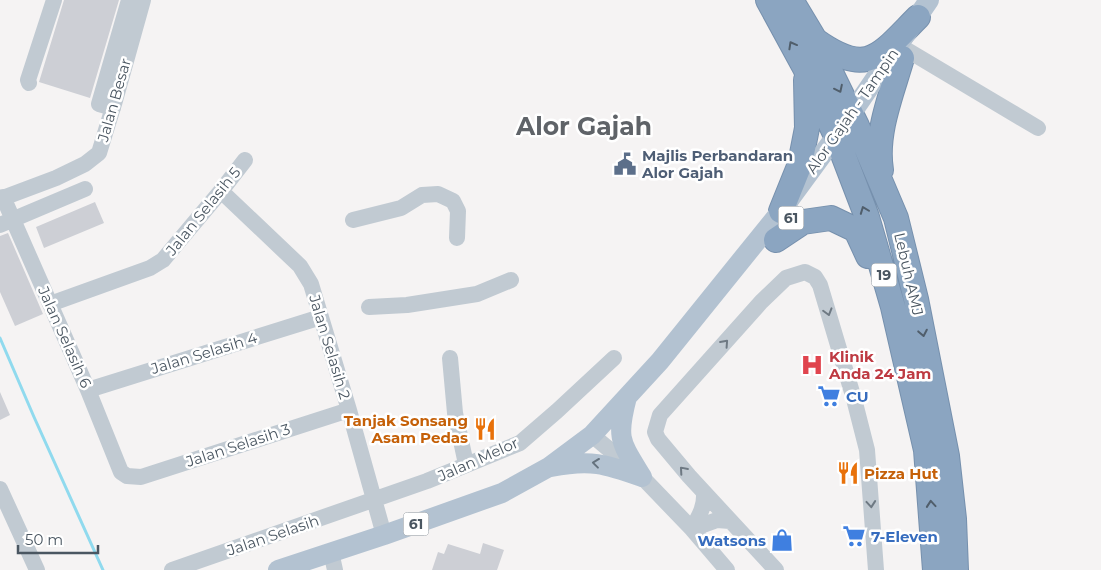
<svg xmlns="http://www.w3.org/2000/svg" width="1101" height="570" viewBox="0 0 1101 570" font-family="Montserrat,sans-serif">
	<style>
		.lines { fill: none; stroke-linecap: round; stroke-linejoin: round }
		.stream { stroke: #90daee; stroke-width: 3 }
		.building { fill: #cdcfd5 }
		.highway-casing { stroke: #7690ad; stroke-width: 26 }
		.minor { stroke: #c1cad2; stroke-width: 16 }
		.major { stroke: #b3c2d1; stroke-width: 20 }
		.highway { stroke: #8ba5c1; stroke-width: 24 }
		.oneway { stroke: #505e6b }
		.oneway2 { stroke: #6e7983 }
		.oneway3 { stroke: #64717d }
		.labels { text-anchor: middle; dominant-baseline: central; stroke-width: 5; stroke-linejoin: round; paint-order: stroke }
		.shield { fill: #fff; stroke: #808990; stroke-width: 1 }
		.shield-label { font-size: 14px; font-weight: bold; fill: #4a5661 }
		.street-label { font-size: 15px; fill: #4a5661; stroke: #fff }
		.service-label { font-size: 15px; font-weight: bold; fill: #4e5e75; stroke: #fff; text-anchor: start }
		.health-label { font-size: 15px; font-weight: bold; fill: #be3a42; stroke: #fff; text-anchor: start }
		.shop-label { font-size: 15px; font-weight: bold; fill: #366cbe; stroke: #fff; text-anchor: start }
		.food-label { font-size: 15px; font-weight: bold; fill: #c56008; stroke: #fff; text-anchor: end }
		.town-label { font-size: 25px; font-weight: bold; fill: #5f6368; stroke: #fff }
	</style>
	<rect width="100%" height="100%" fill="#f5f3f3"/>
	<g class="lines">
		<!-- stream -->
		<path class="stream" d="M0,338L34,417L103,570"/>
	</g>
	<!-- building -->
	<path class="building" d="M64,0H119L90,98L39,82Z
		M95,202L104,223L44,248L36,227Z
		M8,233L43,314L15,326L0,292V236Z
		M0,392L10,415L0,420Z
		M483,543L504,550L497,570H432L438,552L444,554L448,544L480,554Z"/>
	<g class="lines">
		<defs>
			<path id="highway" d="M768,0L805,68L836,136L867,217L893,307L926,450L935,570
				M791,0L815,40L857,126L896,218L916,299L947,456L954,519L956,570
				M815,40C868,78 879,56 918,17
				M881,170C875,133 892,93 902,58
				M781,211L800,164L807,128L806,80
				M776,240L803,222L831,218L856,230L868,256"/>
		</defs>
		<!-- highway casing -->
		<use href="#highway" class="highway-casing"/>
		<!-- minor -->
		<path class="minor" d="M907,50L1038,128
			M29,83L28,80L54,0
			M113,108L99,104L129,0
			M221,191L300,266L311,284L349,410L384,535
			M3,197L88,390L121,472L127,476L141,477L349,410
			M0,199L56,178L85,164L99,153L114,104L143,0
			M353,220L401,208L422,195L438,194L453,201L458,211L457,238
			M0,225L85,189
			M50,304L150,268L163,260L221,191L245,160
			M369,307L407,305L477,294L511,280
			M450,358L455,413L466,464
			M88,390L321,317
			M592,435L642,477L692,529L727,570
			M0,489L37,570
			M704,492C705,507 699,516 692,529L717,520L730,521
			M331,552L335,570
			M172,570L427,481L520,443L557,411L614,358
			M776,570L689,476L658,439L655,432L660,415L761,302L786,278L805,272L815,277L820,285L854,399L867,450L876,570"/>
		<!-- major -->
		<path class="major" d="M627,397C616,439 620,441 642,477
			M551,467C591,459 605,464 642,477
			M278,570L384,535L502,493L549,467L592,435L660,361L781,211L836,136L929,0"/>
		<!-- highway -->
		<use href="#highway" class="highway"/>
	</g>
	<!-- one-way arrows -->
	<defs><path id="oneway-chevron" d="M-2-3.5L2.5 0L-2 3.5" fill="none" stroke-width="1.6" stroke-linecap="round" stroke-linejoin="round" transform="scale(1.25)"/></defs>
	<g class="oneway">
		<use href="#oneway-chevron" transform="translate(792 45) rotate(-119)"/>
		<use href="#oneway-chevron" transform="translate(839 89) rotate(64)"/>
		<use href="#oneway-chevron" transform="translate(864 210) rotate(-111)"/>
		<use href="#oneway-chevron" transform="translate(923 333) rotate(79)"/>
		<use href="#oneway-chevron" transform="translate(931 504) rotate(-95)"/>
	</g>
	<g class="oneway2">
		<use href="#oneway-chevron" transform="translate(828 312) rotate(74)"/>
		<use href="#oneway-chevron" transform="translate(725 343) rotate(-48)"/>
		<use href="#oneway-chevron" transform="translate(683 470) rotate(-131)"/>
		<use href="#oneway-chevron" transform="translate(871 504) rotate(85)"/>
	</g>
	<use class="oneway3" href="#oneway-chevron" transform="translate(596 463) rotate(-173)"/>
	<!-- icons -->
	<defs>
		<symbol id="civic-bare" viewBox="-9 -9 18 18"><path d="M-.6-6.5H3V-4.5H.6V-3L4-1V1h2V6H-6V1h2V-1L-.6-3ZM-1.2 2.5V6h2.4V2.5Z" fill="#5c6f8a" stroke="#fff" stroke-width="2.5" paint-order="stroke"/></symbol>
		<symbol id="hospital-bare" viewBox="-9 -9 18 18"><path d="M-5-5h3v3.5h4V-5h3V5h-3V1.5h-4V5h-3Z" fill="#e0444e" stroke="#fff" stroke-width="2.5" paint-order="stroke"/></symbol>
		<symbol id="supermarket-bare" viewBox="-9 -9 18 18"><path d="M-6-5.5h2.5l.6 2H6L4.5 2H-2.5L-4.4-4H-6ZM-1.5 3.2a1.3 1.3 0 1 0 .1 0ZM3 3.2a1.3 1.3 0 1 0 .1 0Z" fill="#3f7fe0" stroke="#fff" stroke-width="2.5" paint-order="stroke"/></symbol>
		<symbol id="restaurant-bare" viewBox="-9 -9 18 18"><path d="M-5-6h1v4h1v-4h1v4h1v-4h1v5L-1.5 .5V6h-2V.5L-5-1ZM5-6V6H3V1.5H1.5Q1.5-4 5-6Z" fill="#e8710a" stroke="#fff" stroke-width="2.5" paint-order="stroke"/></symbol>
		<symbol id="shop-bare" viewBox="-9 -9 18 18"><path d="M-5-2.5h2.3a2.7 3.5 0 0 1 5.4 0H5L5.5 6h-11ZM-1.5-2.5h3a1.5 2.3 0 0 0-3 0Z" fill="#3f7fe0" stroke="#fff" stroke-width="2.5" paint-order="stroke"/></symbol>
	</defs>
	<g fill-rule="evenodd">
		<use href="#civic-bare" x="609" y="148" width="32" height="32"/>
		<use href="#hospital-bare" x="796" y="349" width="32" height="32"/>
		<use href="#supermarket-bare" x="813" y="380" width="32" height="32"/>
		<use href="#restaurant-bare" x="469" y="413" width="32" height="32"/>
		<use href="#restaurant-bare" x="832" y="457" width="32" height="32"/>
		<use href="#supermarket-bare" x="838" y="520" width="32" height="32"/>
		<use href="#shop-bare" x="766" y="524" width="32" height="32"/>
	</g>
	<g class="labels">
		<!-- shield labels -->
		<g class="shield">
			<rect x="778.5" y="206.5" width="25" height="23" rx="4"/>
			<rect x="871.5" y="263.5" width="25" height="23" rx="4"/>
			<rect x="403.5" y="512.5" width="25" height="23" rx="4"/>
		</g>
		<g class="shield-label">
			<text x="791" y="218">61</text>
			<text x="884" y="275">19</text>
			<text x="416" y="524">61</text>
		</g>
		<!-- street labels -->
		<g class="street-label">
			<text transform="translate(114 100) rotate(-74)">Jalan Besar</text>
			<text transform="translate(852 111) rotate(-55)">Alor Gajah - Tampin</text>
			<text transform="translate(203 211) rotate(-51)">Jalan Selasih 5</text>
			<text transform="translate(909 274) rotate(77)">Lebuh AMJ</text>
			<text transform="translate(65 337) rotate(66)">Jalan Selasih 6</text>
			<text transform="translate(330 347) rotate(73)">Jalan Selasih 2</text>
			<text transform="translate(204 353) rotate(-17)">Jalan Selasih 4</text>
			<text transform="translate(238 445) rotate(-18)">Jalan Selasih 3</text>
			<text transform="translate(478 459) rotate(-24)">Jalan Melor</text>
			<text transform="translate(273 535) rotate(-19)">Jalan Selasih</text>
		</g>
		<!-- service labels -->
		<g class="service-label">
			<text x="642" y="155">Majlis Perbandaran<tspan x="642" dy="17">Alor Gajah</tspan></text>
		</g>
		<!-- health labels -->
		<g class="health-label">
			<text x="829" y="356">Klinik<tspan x="829" dy="17">Anda 24 Jam</tspan></text>
		</g>
		<!-- shop labels -->
		<g class="shop-label">
			<text x="846" y="396">CU</text>
			<text x="871" y="536">7-Eleven</text>
			<text x="766" y="540" text-anchor="end">Watsons</text>
		</g>
		<!-- food labels -->
		<g class="food-label">
			<text x="468" y="420">Tanjak Sonsang<tspan x="468" dy="17">Asam Pedas</tspan></text>
			<text x="864" y="473" text-anchor="start">Pizza Hut</text>
		</g>
		<!-- town labels -->
		<g class="town-label">
			<text x="584" y="126">Alor Gajah</text>
		</g>
	</g>
	<!-- scale -->
	<path d="M18 545v8h80v-8" fill="none" stroke="#4a5661" stroke-width="2.5"/>
	<text x="25" y="545" font-size="15" fill="#4a5661" stroke="#ffffff" stroke-width="4" paint-order="stroke">50 m</text>
</svg>
